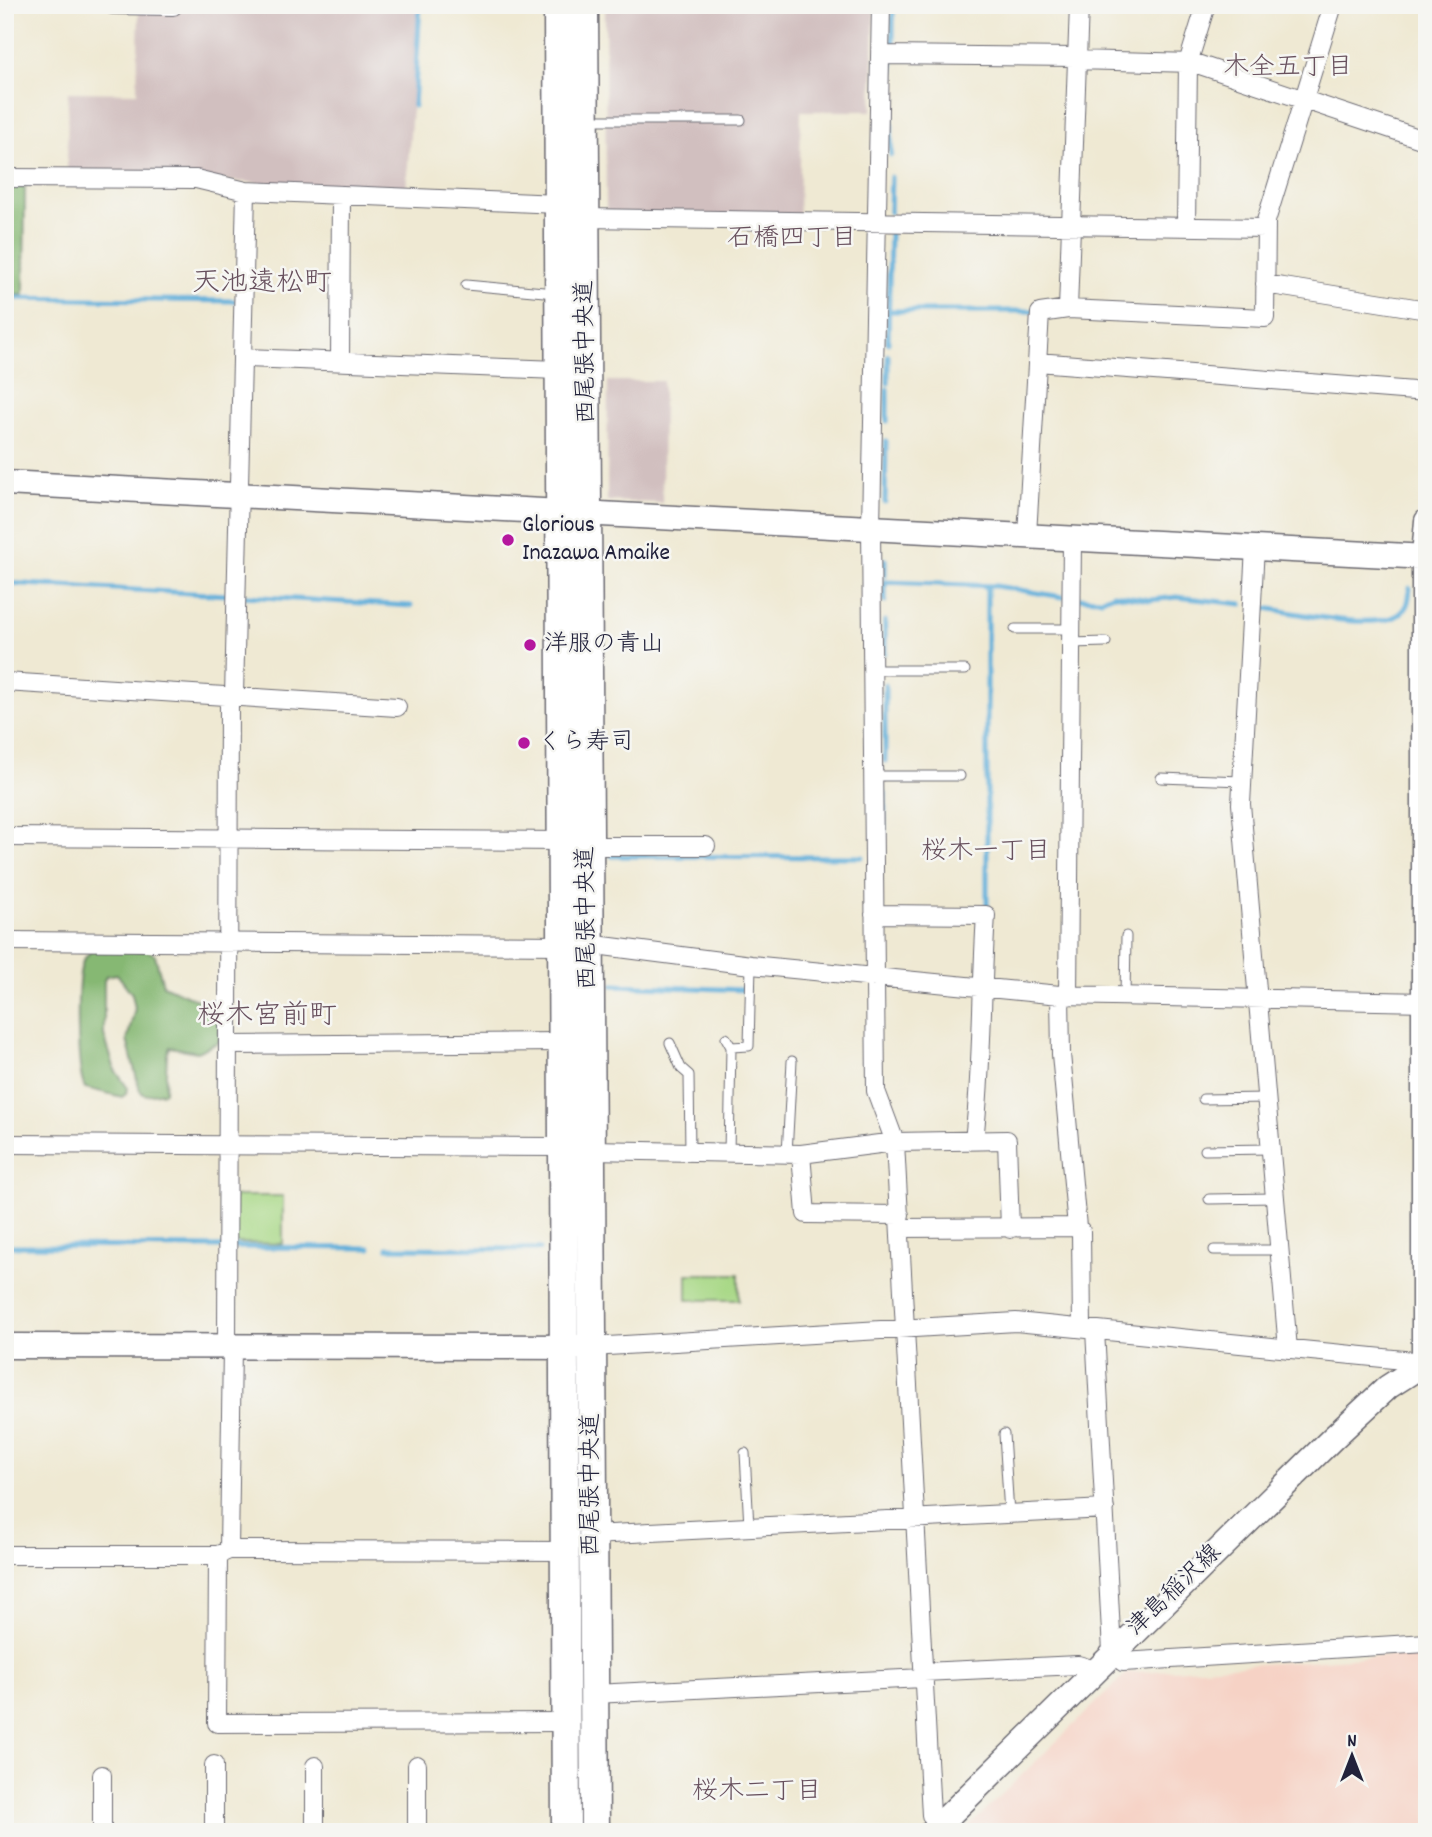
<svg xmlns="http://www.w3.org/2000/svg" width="1432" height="1837" viewBox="0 0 1432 1837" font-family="Dekko,'Klee One',sans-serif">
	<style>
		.built { fill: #f6d2c5 }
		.industrial { fill: #d1bfbf }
		.green { fill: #a8d886; stroke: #657d60; stroke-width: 2 }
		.forest { fill: #86b873; stroke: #546d57; stroke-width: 2 }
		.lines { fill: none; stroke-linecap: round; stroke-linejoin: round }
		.stream { stroke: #60afda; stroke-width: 5 }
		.lane-casing { stroke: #6a6870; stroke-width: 11 }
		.street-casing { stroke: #6a6870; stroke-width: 20 }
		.secondary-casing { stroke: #6a6870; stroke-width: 27 }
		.primary-casing { stroke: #6a6870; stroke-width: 31 }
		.lane { stroke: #fff; stroke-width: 9 }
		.street { stroke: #fff; stroke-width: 18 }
		.secondary { stroke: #fff; stroke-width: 24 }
		.primary { stroke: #fff; stroke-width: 28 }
		.poi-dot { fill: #b5179e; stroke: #f6f6f2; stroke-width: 2.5 }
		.labels { text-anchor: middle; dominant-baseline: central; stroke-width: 5; stroke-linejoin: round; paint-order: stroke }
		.street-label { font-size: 24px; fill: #22223b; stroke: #f6f6f2 }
		.poi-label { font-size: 24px; fill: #22223b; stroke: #f6f6f2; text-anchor: start }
		.neighbourhood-label { font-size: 26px; fill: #68515e; stroke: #f6f6f2 }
		.quarter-label { font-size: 28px; fill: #68515e; stroke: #f6f6f2 }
	</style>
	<rect width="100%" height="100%" fill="#f6f6f2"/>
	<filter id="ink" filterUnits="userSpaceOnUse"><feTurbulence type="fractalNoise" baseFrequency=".0143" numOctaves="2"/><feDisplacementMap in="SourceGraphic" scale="14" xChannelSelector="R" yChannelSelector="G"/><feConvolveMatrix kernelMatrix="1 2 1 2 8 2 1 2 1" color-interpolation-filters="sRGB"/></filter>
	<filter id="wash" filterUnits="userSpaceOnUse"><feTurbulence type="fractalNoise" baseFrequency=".00686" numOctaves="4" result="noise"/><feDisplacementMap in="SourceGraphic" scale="28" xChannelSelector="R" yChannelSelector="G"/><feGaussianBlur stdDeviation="1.57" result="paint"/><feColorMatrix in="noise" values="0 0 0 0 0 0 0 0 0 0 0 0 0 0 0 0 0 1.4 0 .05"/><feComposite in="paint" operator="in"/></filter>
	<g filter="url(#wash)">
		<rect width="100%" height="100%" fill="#efe9d3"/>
		<!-- built -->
		<path class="built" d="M1427,1653V1832H963L1127,1673Z"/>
		<!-- industrial -->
		<path class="industrial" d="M159,5H419L406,193L67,170L68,92L137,93L139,12Z
			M605,5H874L872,111H801L799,218L606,215Z
			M608,381H663L662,503L607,501Z"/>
		<!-- green -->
		<path class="green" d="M234,1196H283V1244L233,1243Z
			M687,1274H739V1300H687Z"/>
		<!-- forest -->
		<path class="forest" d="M5,187H25L24,295H5Z
			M92,950L148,951L155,955L163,985L214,1007L221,1014L219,1042L197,1052L170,1047L167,1054L165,1092L145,1095L140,1091L127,1040L135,1008L132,994L117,974L106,976L104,981V1035L115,1070L127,1087L126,1094L122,1097L85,1088C76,1072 76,983 82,964C83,959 88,954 92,950Z"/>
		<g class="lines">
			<!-- stream -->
			<path class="stream" d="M893,47V5
				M414,106L420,5
				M891,155L892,61
				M890,212L891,177
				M5,298L234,301
				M889,311H1035
				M888,343L890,233
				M888,383V355
				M887,421V389
				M885,502L886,441
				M885,560V575
				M885,581V601
				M885,582L996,586L1063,597
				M5,583L228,595
				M245,596L411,606
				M1077,598L1102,599L1113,594L1150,600L1177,597L1242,604
				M1259,607C1289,611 1378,633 1401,613C1409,606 1409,598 1410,588
				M885,653V621
				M885,761V685
				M884,836L885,793
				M612,856L862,857
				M987,911V586
				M613,985L747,990
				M5,1246L223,1247
				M234,1247L370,1248
				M388,1248L540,1249
				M579,1479V1623"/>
		</g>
	</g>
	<g filter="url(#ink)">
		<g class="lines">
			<defs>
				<path id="lane" d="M589,120H741
					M466,285L555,293
					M1015,629H1071
					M1071,643L1106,642
					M872,670H965
					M873,776H960
					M1161,778L1242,781
					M1125,997L1126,936
					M726,1038L731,1047L729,1153
					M670,1043L681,1068L689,1075L690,1152
					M731,1047L749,1046L751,965
					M1203,1099L1266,1098
					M1205,1150L1270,1149
					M787,1154L792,1061
					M1209,1199L1275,1198
					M1214,1250H1279
					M1004,1434L1009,1514
					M745,1453L749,1527"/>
				<path id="street" d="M112,5L173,6
					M881,5L871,527L876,1091L895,1142L931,1815L940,1824
					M881,55L1075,57
					M1075,60L1194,63L1427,141
					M5,178L196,179L246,191L558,204
					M584,218L1266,228
					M1186,226L1188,63L1206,5
					M1265,284L1427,310
					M1068,309L1265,318L1266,221L1333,5
					M243,358L558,370
					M340,362L341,195
					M1037,362L1427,392
					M1027,535L1040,313L1068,309L1079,5
					M1255,547L1241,804L1288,1349
					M5,682L397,707
					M234,696L246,191
					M5,837L561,841
					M587,846H706
					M874,914L986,915C981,990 983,1065 974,1140
					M5,941L561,945
					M588,944L751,965L1060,995L1427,1002
					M1060,995L1061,1054L1077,1227L1081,1231L1082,1328
					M1068,996L1072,538
					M228,1045L562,1042
					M5,1144L562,1147
					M591,1150L801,1154L895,1142L1007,1140L1010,1229
					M801,1154L806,1214L900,1215
					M900,1228L1077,1227
					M1095,1330L1112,1652L1123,1662L1427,1643
					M227,1347L229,696
					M232,1347L229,1550L218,1555L217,1723L565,1722
					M591,1347L1016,1322L1424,1362
					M592,1535L1105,1509
					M229,1550L565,1551
					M5,1555H218
					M923,1672L1078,1665L1095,1670
					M594,1694L923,1678
					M214,1765V1832
					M102,1832V1775
					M315,1832V1766
					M417,1832V1765"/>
				<path id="secondary" d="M5,483L1427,557
					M5,1346L583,1347
					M1424,1362V556L1427,521
					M932,1832L1333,1438L1388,1387L1427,1362"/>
				<path id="primary" d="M558,5L566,1832
					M584,5L595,1832"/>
			</defs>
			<!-- lane casing -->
			<use href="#lane" class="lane-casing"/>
			<!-- street casing -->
			<use href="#street" class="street-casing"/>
			<!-- secondary casing -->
			<use href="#secondary" class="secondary-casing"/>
			<!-- primary casing -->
			<use href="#primary" class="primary-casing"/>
			<!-- lane -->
			<use href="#lane" class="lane"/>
			<!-- street -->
			<use href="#street" class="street"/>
			<!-- secondary -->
			<use href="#secondary" class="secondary"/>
			<!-- primary -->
			<use href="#primary" class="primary"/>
		</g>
	</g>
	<!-- markers -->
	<g class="poi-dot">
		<circle cx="508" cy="540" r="7"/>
		<circle cx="530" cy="645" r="7"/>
		<circle cx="524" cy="743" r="7"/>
	</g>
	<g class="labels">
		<!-- street labels -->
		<g class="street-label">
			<text transform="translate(587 352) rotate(-91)">西尾張中央道</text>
			<text transform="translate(588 918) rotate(-91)">西尾張中央道</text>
			<text transform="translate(592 1485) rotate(-90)">西尾張中央道</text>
			<text transform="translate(1175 1591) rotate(-44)">津島稲沢線</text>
		</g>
		<!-- poi labels -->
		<g class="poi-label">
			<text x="522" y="526">Glorious<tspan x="522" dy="28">Inazawa Amaike</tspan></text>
			<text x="544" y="645">洋服の青山</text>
			<text x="538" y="743">くら寿司</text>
		</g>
		<!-- neighbourhood labels -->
		<g class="neighbourhood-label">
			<text x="1288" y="68">木全五丁目</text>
			<text x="792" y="239">石橋四丁目</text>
			<text x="986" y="852">桜木一丁目</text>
			<text x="757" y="1792">桜木二丁目</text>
		</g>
		<!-- quarter labels -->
		<g class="quarter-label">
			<text x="262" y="285">天池遠松町</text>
			<text x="267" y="1018">桜木宮前町</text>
		</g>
	</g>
	<!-- margin -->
	<rect width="1432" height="1837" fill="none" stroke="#f6f6f2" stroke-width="28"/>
	<!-- north arrow -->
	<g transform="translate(1352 1756)" stroke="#f6f6f2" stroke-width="5" paint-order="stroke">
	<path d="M0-5L12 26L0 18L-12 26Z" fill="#22223b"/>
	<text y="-10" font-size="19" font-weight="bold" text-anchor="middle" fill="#22223b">N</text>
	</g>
</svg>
